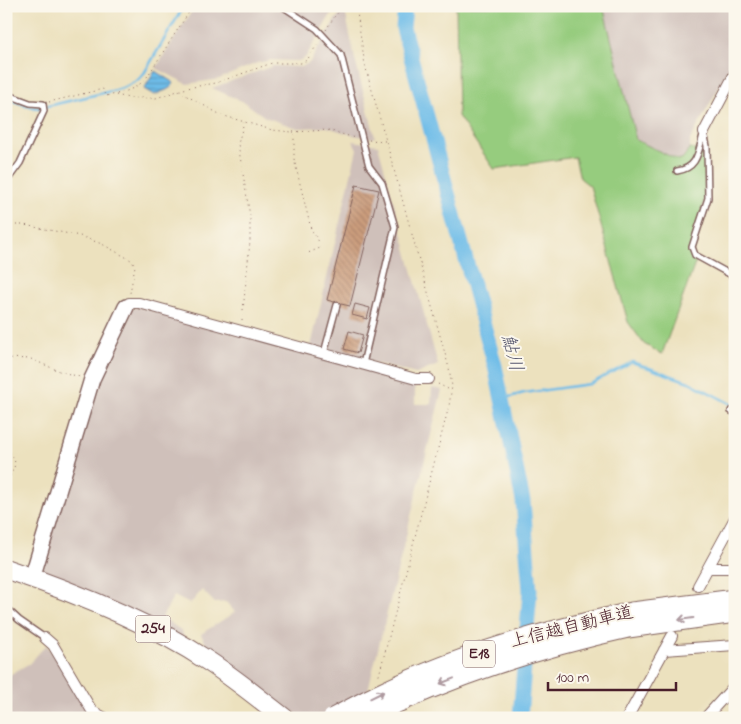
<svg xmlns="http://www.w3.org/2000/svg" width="741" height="724" viewBox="0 0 741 724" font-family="'Indie Flower','Klee One',sans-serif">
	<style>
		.industrial { fill: #cfc0ba }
		.grass { fill: #96cc7e; stroke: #707654 }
		.water { fill: url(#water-rules); stroke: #5c6e8a }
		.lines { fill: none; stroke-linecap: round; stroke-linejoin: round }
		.stream { stroke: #6dbce8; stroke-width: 2.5 }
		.river { stroke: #6dbce8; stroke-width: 15 }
		.building { fill: url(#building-back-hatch) }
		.lane-casing { stroke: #83635e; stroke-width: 8 }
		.street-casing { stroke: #83635e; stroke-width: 12 }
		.secondary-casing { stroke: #83635e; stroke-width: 18 }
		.highway-casing { stroke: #83635e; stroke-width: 21 }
		.path { stroke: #83635e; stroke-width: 1; stroke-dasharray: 1 4; stroke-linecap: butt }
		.lane { stroke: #fff; stroke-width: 5 }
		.street { stroke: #fff; stroke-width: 10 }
		.secondary { stroke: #fff; stroke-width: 15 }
		.highway { stroke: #fff; stroke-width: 19 }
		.highway-bridge-casing { stroke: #83635e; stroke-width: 21; stroke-linecap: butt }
		.highway-bridge { stroke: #fff; stroke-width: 19 }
		.oneway { stroke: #ae9aa0 }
		.labels { text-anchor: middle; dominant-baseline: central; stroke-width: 4; stroke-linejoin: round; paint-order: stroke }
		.shield { fill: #fbf7ec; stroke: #7f6065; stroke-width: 1 }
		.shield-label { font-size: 16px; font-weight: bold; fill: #4a1f2b }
		.street-label { font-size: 18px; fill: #4a1f2b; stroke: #fbf7ec }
		.water-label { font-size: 19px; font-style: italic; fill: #56566d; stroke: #fbf7ec }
	</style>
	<defs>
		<pattern id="water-rules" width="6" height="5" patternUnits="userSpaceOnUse" patternTransform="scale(1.25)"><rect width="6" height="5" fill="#6dbce8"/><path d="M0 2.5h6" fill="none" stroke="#5c98bc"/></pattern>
		<pattern id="building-back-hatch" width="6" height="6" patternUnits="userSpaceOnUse" patternTransform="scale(1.25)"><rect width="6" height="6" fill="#cb9d7d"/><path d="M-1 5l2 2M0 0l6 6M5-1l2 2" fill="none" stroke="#a77f67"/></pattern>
	</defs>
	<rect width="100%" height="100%" fill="#fbf7ec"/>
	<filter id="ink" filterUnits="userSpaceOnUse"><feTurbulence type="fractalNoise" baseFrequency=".02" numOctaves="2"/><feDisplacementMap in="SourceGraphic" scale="10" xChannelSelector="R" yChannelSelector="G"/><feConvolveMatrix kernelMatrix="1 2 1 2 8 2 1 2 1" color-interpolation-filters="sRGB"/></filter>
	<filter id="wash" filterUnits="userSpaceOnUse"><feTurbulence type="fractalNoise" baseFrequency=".0096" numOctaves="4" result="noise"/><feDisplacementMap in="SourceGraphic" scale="20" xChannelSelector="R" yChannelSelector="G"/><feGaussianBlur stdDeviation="1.12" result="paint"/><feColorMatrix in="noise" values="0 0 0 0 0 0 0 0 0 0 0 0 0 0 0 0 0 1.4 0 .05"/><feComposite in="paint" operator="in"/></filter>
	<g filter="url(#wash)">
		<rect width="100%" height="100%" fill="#ece1be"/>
		<!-- industrial -->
		<path class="industrial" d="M195,6L322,7L336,6L305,58L298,61L271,60L257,63L219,79L187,84L156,68Z
			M603,6H735V58L690,140V148L681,160L671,157L636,140Z
			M343,10H345L355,60L375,137L372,138L352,135L327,127L297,128L265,117L244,102L212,88L273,66L302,67L310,62L335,20Z
			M353,141L378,145L438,365L416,374L311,346L357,149Z
			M138,306L415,383V404H431L432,388L442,390L367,694L322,718H301L210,652L201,634L235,612L226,602L215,603L202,590L190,604L174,596L162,617L182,631L184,638L42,576L39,570L98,376L130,310Z
			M46,645L49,648L97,718H6V680L11,674L30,663Z"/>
		<!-- grass -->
		<path class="grass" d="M456,6H603L636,140L678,160L683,158L690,148L704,154L705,197L691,256L696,261L662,354L644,344L628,322L590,186L580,178L575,157L494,169L458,116Z"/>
		<!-- water -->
		<path class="water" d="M155,71L174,83L171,88L154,95L144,89Z"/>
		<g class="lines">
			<!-- stream -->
			<path class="stream" d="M6,98L30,107L39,108L116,90L125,87L138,80L143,75L184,6
				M502,399L524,393L590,384L632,362L689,382L735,406"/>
			<!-- river -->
			<path class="river" d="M405,6L403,28L495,366L523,501L530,591L520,718"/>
		</g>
		<g id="blocks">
			<!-- building -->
			<path class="building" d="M356,185L379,190L350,306L341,304L338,301L334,302L327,300Z
				M355,304L370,308L367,319L352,315Z
				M349,331L363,335L358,353L344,349Z"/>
		</g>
	</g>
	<g filter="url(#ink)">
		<use href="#blocks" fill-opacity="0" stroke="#83635e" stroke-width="1"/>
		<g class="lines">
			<defs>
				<path id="lane" d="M282,6L317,29L341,55L369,166L382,183L395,227L363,364
					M6,94L30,103L43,104L44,111L20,163L6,182
					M704,132L707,146L708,198L692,247L695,255L735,277
					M677,171C698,168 698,152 703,135
					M324,353L337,305
					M731,411L735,413
					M6,608L19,620L45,638"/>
				<path id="street" d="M704,132L735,73
					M126,307L129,303H139L416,379H429
					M708,568H735
					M698,586L735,518
					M45,638L53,645L92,711L105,718
					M664,650L735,645
					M627,718L672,636
					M705,718L735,685"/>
				<path id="secondary" d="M32,578L92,379L126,307"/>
				<path id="highway" d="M6,569C74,592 148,621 208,661C234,678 259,698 284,718
					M632,612L735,599
					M628,628L735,613"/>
			</defs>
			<!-- lane casing -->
			<use href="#lane" class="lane-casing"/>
			<!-- street casing -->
			<use href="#street" class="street-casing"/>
			<!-- secondary casing -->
			<use href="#secondary" class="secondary-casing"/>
			<!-- highway casing -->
			<use href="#highway" class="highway-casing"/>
			<!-- path -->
			<path class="path" d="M356,6L365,65L449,368L452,386L449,406L378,679
				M326,30L334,17L344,6
				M178,91L221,115L272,130L292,132L294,135V159L311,229L321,245L320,248L308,253
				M116,95L129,98H156L187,88L216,83L272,63H301L307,60L319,42
				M49,102L103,89L105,96C121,94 133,90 145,80L193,6
				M293,132L328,130L355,138
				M369,140L385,141
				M6,225H24L80,236L102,244L131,260L135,266L130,293
				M242,320L250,242V216L238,144L244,122
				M6,358L31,359L59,371L80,377
				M438,384L450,390
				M6,449C21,462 14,468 6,483"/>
			<!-- lane -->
			<use href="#lane" class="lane"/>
			<!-- street -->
			<use href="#street" class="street"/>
			<!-- secondary -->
			<use href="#secondary" class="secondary"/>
			<!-- highway -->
			<use href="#highway" class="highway"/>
			<defs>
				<path id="highway-bridge" d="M333,718C348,710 363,702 377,695C458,655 545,630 632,612
					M365,718C452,676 534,649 628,628"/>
			</defs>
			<!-- highway-bridge casing -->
			<use href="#highway-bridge" class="highway-bridge-casing"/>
			<!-- highway-bridge -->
			<use href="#highway-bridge" class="highway-bridge"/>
		</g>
		<!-- one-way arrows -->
		<defs><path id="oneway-shaft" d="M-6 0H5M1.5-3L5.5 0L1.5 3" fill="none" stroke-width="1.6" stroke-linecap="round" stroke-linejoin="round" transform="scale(1.25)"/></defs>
		<g class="oneway">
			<use href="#oneway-shaft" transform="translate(686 619) rotate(172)"/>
			<use href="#oneway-shaft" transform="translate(447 681) rotate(159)"/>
			<use href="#oneway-shaft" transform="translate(377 695) rotate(-26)"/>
		</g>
	</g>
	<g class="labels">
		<!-- shield labels -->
		<g class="shield">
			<rect x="135.5" y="615.5" width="35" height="27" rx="4"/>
			<rect x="463" y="640.5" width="32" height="27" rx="4"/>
		</g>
		<g class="shield-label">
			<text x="153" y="629">254</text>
			<text x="479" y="654">E18</text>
		</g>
		<!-- street labels -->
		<g class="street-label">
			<text transform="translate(572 628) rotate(-14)">上信越自動車道</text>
		</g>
		<!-- water labels -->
		<g class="water-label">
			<text transform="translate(511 353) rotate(76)">鮎川</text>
		</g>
	</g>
	<!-- margin -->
	<rect width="741" height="724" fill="none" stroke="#fbf7ec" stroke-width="25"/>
	<!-- scale -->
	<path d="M548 682v8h128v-8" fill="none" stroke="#4a1f2b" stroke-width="2.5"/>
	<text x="556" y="682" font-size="15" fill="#4a1f2b" stroke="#fbf7ec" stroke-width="4" paint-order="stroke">100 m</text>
</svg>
